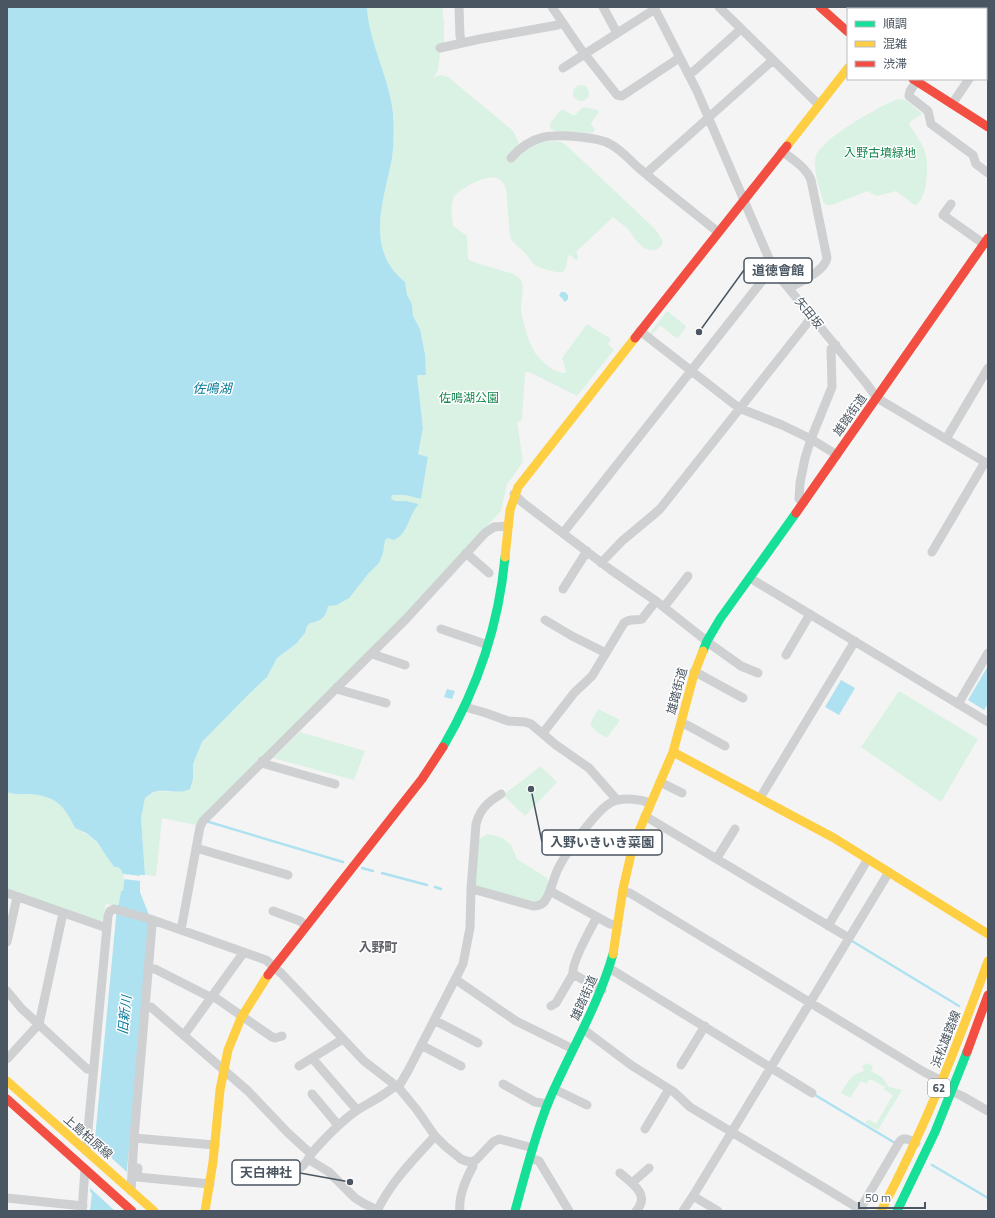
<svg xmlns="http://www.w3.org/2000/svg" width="995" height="1218" font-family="'Titillium Web','Noto Sans JP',sans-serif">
<rect width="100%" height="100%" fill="#f4f4f4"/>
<path fill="#d9f2e3" d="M367,7H442L444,24V45H441L438,70L433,79C438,75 441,74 448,77L511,129L515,134L519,144L554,141L561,142L566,145L654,228L658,233L663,242C661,247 659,249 654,250C641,251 635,238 628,229C623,225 618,221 613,217L576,252L578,255V259L576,260L570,255L568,256L566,267L563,272C556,273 541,269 535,265C530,261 527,254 522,250C517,245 512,243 510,236L506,189C500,169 478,180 466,187C462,190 456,193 454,197C450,205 452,218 453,226L467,236L468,259L473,262L513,274C517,276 520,278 522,282C524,289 521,302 521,310C523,321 528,341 534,351C539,360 554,373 565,373L566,371L562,358L587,324L611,339L608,344L614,350L577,396L531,373L528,372L525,373L522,418L521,421L519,422L517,421L523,462L507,484L501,511L404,616L298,720V722L196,825L162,818L156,876L145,875L141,819L145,798C156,790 158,791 170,792C175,792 181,791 187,790L193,764L202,742L247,696L267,677L277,658L296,644L305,633L307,626L310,623L318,622L327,609L328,606L343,602L368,574L379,563L385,539L409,519L413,510L419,504C410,501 400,503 390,499L392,495H405L421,499L428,458L418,454L423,428L417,375H426L425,354L420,329L413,316L412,304L407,295L405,282C364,249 384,201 392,158C394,143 394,127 393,113C389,76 369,44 367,7Z
M573 93a8 8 0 1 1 16 0a8 8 0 1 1-16 0Z
M898,99L906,100L922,114L910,122L909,124C914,133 922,142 925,152C929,163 928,200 915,205L913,204L896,191L877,196L867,191L832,205C827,206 825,205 823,201C820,190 812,166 816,156C822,138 880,106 898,99Z
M583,107L598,110L599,113C596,117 592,120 591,124L595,130L593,133L555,131L551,129L550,126L551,122L561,110C567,109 569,115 575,115Z
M667,311L686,326V327L678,338L675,337L660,325L652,335L650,333Z
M899,691L978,739L941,802L861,747Z
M598,709L620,720C616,727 611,731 607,738L597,732L590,724Z
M300,732L365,751L354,780L273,758Z
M540,766L557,782L525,816L503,795L527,777Z
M7,792C14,795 22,794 29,794C56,796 64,805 75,828C97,839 101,847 114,867H118L125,874L123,891H121L119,903L117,906L106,904L102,923L7,890Z
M487,834L497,836L504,839L511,845L517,859L547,878C551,888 544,896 539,903L476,886L474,884L478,841L481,838Z
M867,1063L873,1066L871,1071L882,1077L889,1087L902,1090L878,1130L866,1124V1122L868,1119L876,1124L893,1095L884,1090L885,1087L870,1079L866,1084L861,1081L850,1098L841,1093C847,1083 851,1074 864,1071L862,1066Z"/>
<path fill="#aee2f0" d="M7,7H367C369,44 389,76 393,113C394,127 394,143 392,158C384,201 364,249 405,282L407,295L412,304L413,316L420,329L425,354L426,375H417L423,428L418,454L428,457L421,499L405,495H392L391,499L396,501H406L419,504C408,515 409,533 394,540L388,538L385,540L383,553L379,563L368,574L349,598L337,605L328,606C326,617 320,622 310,623L307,626L305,633L296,644L277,658L267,677L247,696L202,742L193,764V779L190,789C179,795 164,788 154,792C151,793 148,796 145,798L141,819L145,875H140V892L149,915L130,1138L123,1211H90L92,1194L90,1191L117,907L119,903L121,891H123L125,874L122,873V871L118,867H114L97,842L86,833L75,828C64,805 56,796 29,794C22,794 14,795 7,792Z
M561,292H565L568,295V299L565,302L564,301L562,298L559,296Z
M988,666V704L984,710L968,700Z
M841,680L855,688L839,715L825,707Z
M447,689L455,691L452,699L444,697Z"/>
<path fill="#f4f4f4" d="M124,874L141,876V881L123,879Z
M93,1141L128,1173L125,1211H115L89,1187Z"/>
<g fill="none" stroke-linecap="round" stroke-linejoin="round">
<path stroke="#aee2f0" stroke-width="2.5" d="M209,822L343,862
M362,868L373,871
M382,873L427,885
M435,887L441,889
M852,941L959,1006
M815,1095L895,1143
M932,1165L988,1198"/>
<path stroke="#ced0d2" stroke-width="9" d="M459,7L460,36L462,43
M552,7L580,48L617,95L622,96L679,58
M603,7L617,33
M654,7L697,91L770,261L777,274L866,383L877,398L988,464
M719,7L819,105
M931,7L934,9
M957,9L958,7
M440,48L480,39L558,25L562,22
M986,55L988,52
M563,68L655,9
M688,74L694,71L741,29
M916,82L910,91L909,96L928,111L931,124L973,155L976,164L988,173
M952,104L969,79
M782,151C793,160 806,167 811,180L827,258C825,271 800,282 789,288
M511,158C532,134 551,134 580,137C590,138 601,139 610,144C622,150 630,161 640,169C666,191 692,211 718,232
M646,174L651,169L773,60
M951,204L943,215L984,244
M640,331L739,408L782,425L811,439L837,455
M946,439L988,368
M514,494L522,502L611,570L656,601L713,646L741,666L758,673
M804,502L799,499L800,483L805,458L811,439L832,387L831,349L836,345
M563,533L773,267
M932,552L985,462
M466,553L489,573
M601,563L622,541L652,516L660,509L812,317
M750,578L988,722
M563,589L587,551
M664,607L688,576
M545,620L572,636L606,653
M441,629L488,645
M373,652L375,655L405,665
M786,655L810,614
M694,672L699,674L743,698
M337,687L340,690L386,703
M958,704L988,653
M465,707L486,713L508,721L525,722L531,724L556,745L589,768L617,800
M681,724L687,725L725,746
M543,733L574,693L592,676L624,623C630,618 636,621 642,619L656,601
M262,761L265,764L335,784
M660,782L682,793
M760,798L855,641
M645,816L849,938
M196,848L288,875
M717,858L735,829
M471,890H476L533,906C544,906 546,900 550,891
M623,892L630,893L924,1072L942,1081
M7,893L107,928
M273,911L300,921L306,926
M597,917C591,928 571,963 573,974L602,990
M618,925L610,924L550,891C552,885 554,878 557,871C564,855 597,809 612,802C622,797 640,799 650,803
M828,926L868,859
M181,930L200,827L203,821L407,618L485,533L494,527L508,526
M7,942L17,897
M148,969H155L212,998
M609,969L614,971L812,1093
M455,979L516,1021L573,1049
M7,991L21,1008L87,1069H93
M213,996L272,1037L275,1038L282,1036
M551,1006L556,1003L573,974
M145,1007H151L248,1091L287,1132L311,1154C325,1138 339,1123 356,1111C366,1104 390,1093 395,1085
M434,1020L478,1043
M583,1029L631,1065L674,1092L690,1107L863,1211
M184,1035L244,952
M421,1045L461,1066
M312,1058L357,1110
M7,1059L39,1024L63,913
M681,1065L705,1026
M299,1066L343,1039
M503,1084L535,1102L548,1104
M398,1088L409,1069L463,964L470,928L471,889L476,824C480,809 488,802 501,794
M554,1089L587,1105
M953,1092L962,1096L988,1111
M312,1094L338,1125
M645,1129L669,1089
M134,1138L215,1145
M86,1151L108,916L110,911L114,909L150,919L266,960L282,974L364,1061L399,1088L417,1110L435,1136L445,1146L461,1159L466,1161L471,1162L476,1160L493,1142L499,1139L533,1148
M530,1158L539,1161L569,1211
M308,1159L329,1172L355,1198L363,1203L377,1210
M138,1168L137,1177L210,1184
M275,1168C294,1173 300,1173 311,1155
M620,1173C632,1183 651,1195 636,1211
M632,1183L649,1168
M131,1191L134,1138L152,925L153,920
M693,1196L718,1211
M7,1198L83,1206
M82,1211L85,1169
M377,1211C391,1182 413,1160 435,1136
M460,1211C458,1196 466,1179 473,1166L471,1162
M683,1211L693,1196L889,872
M859,1211L900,1141L903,1139H907L916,1143"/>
<path stroke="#16e098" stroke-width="9" d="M890,9L891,7
M703,651L707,641L720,619L796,513
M443,747C477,689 499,624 505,557
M515,1211C525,1175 534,1138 548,1103C569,1053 598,1007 613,954
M897,1211L935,1132L967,1052"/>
<path stroke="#ffcf43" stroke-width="9" d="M787,146L848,68
M505,557L510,510L518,487L635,338
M673,752L834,838L988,934
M613,954L623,889L631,854L639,831L673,752L694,674L703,651
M7,1081L154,1211
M205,1211L213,1162L220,1090L228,1050L241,1018L268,975
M881,1211C924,1130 957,1046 988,961"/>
<path stroke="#f24e42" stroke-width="9" d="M820,7L848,32
M913,79L988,127
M635,338L787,146
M796,513L988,238
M268,975L422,779L443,747
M967,1052L988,995
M7,1099L132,1211"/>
</g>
<g text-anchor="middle" stroke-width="3" stroke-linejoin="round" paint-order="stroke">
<rect fill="#fff" stroke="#808990" stroke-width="1" x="928" y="1079" width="22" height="18" rx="3"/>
<g font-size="11" font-weight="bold" fill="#4a5661">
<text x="939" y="1092">62</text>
</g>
<g font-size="12" fill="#17864f" stroke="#fff">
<text x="880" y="157">入野古墳緑地</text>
<text x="469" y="402">佐鳴湖公園</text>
</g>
<g font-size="12" fill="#4a5661" stroke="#fff">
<text transform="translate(809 313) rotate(51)" y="4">矢田坂</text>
<text transform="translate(850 415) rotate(-55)" y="4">雄踏街道</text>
<text transform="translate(677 691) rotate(-75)" y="4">雄踏街道</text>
<text transform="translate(584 998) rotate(-66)" y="4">雄踏街道</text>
<text transform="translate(946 1039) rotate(-69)" y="4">浜松雄踏線</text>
<text transform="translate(88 1137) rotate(41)" y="4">上島柏原線</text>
</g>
<g font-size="13" font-style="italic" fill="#0c7c9b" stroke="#fff">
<text x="212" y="393">佐鳴湖</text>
<text transform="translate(124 1015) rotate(-84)" y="5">旧新川</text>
</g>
<g font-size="13" font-weight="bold" fill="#5f6368" stroke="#fff">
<text x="378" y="952">入野町</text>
</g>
</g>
<path fill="none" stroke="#4a5661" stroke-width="1.5" d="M699 332L744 270M531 789L542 842M350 1182L300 1173"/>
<g fill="#4a5661" stroke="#fff" stroke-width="1.5">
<circle cx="699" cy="332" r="4"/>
<circle cx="531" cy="789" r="4"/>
<circle cx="350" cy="1182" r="4"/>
</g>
<g fill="#fff" stroke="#4a5661" stroke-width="1.5">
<rect x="744" y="258" width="68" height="25" rx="4"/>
<rect x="542" y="830" width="120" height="25" rx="4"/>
<rect x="232" y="1160" width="68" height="25" rx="4"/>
</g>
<g font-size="13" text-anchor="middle" font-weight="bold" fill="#4a5661">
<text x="778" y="275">道徳會館</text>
<text x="602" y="847">入野いきいき菜園</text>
<text x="266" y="1177">天白神社</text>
</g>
<rect width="995" height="1218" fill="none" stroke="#4a5661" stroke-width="16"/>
<rect x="847" y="8" width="140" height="72" fill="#ffffff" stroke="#b7bbc0"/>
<rect x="855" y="21" width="20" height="6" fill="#16e098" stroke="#b7bbc0"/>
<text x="883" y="28" font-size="12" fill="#4a5661">順調</text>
<rect x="855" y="41" width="20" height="6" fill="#ffcf43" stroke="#b7bbc0"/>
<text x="883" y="48" font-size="12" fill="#4a5661">混雑</text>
<rect x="855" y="61" width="20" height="6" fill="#f24e42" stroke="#b7bbc0"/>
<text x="883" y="68" font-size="12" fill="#4a5661">渋滞</text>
<path d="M859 1202v6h66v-6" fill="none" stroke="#4a5661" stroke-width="2"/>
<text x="865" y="1202" font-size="12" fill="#4a5661" stroke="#ffffff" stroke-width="3" paint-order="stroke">50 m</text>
</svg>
